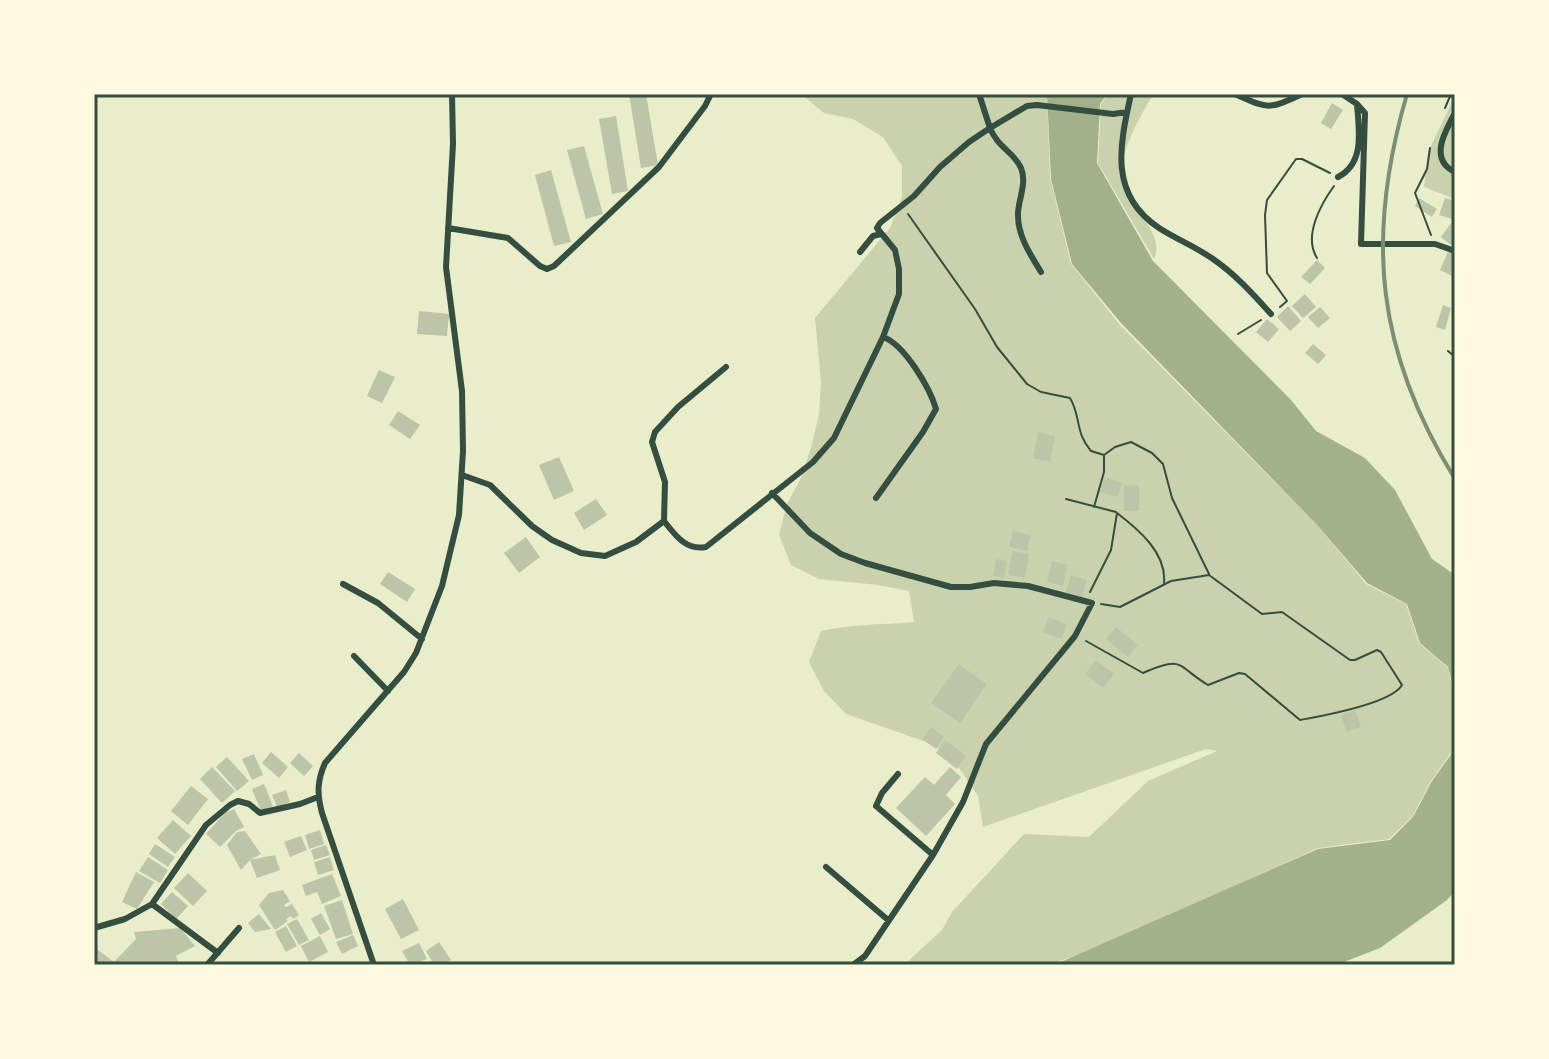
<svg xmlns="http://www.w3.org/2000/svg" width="1549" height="1059" font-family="'Source Serif 4',serif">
<rect width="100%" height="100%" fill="#e9edc9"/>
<path fill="#cad2ad" d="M801,94H1047L1050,178L1071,264L1120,325L1318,526L1366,584L1406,604L1419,643L1448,668L1455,698V747L1431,781L1412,817L1389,839L1318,848L1100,947L1049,965H904L942,930L952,912L1024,834L1089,837L1148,781L1217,751L1206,749L983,827L978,796L959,768L935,745L846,714L824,691L809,662L821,631C852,624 883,625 914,622L909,591L878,585L819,579L791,565L779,535L787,504L802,476L812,444L819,414L821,382L815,318L890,228L902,197V166L883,137L853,119L824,113Z
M1108,94H1154C1143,109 1122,151 1121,168C1118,201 1168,230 1154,259L1098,163L1101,104Z
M1455,96V199L1424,187L1428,152Z"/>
<path fill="#a3b18a" d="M1047,94H1107L1100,104L1097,163L1153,261L1291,400L1316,431L1365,458L1395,490L1432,559L1455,575V694L1448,667L1420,643L1407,604L1367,583L1318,526L1121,323L1072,264L1051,179Z
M1455,749V891L1447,900L1380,948L1336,965H1054L1318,849L1390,840L1413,817L1432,781Z"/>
<path fill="#bcc5a7" d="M629,94H646L658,165L641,168Z
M1332,103L1343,110L1331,129L1321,123Z
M616,116L628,191L612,194L599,119Z
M584,146L603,214L586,219L567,150Z
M551,170L571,242L554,246L535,175Z
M1419,198L1437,209L1432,217L1415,206Z
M1445,198L1455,201V220L1439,215Z
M1451,223L1455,226V239L1451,245L1441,237Z
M1450,247L1455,249V269L1452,276L1440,270Z
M1317,260L1325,268L1310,284L1301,277Z
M1305,294L1316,307L1303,318L1292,306Z
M1443,305L1451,308L1445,330L1436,327Z
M1288,306L1301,321L1290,331L1277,317Z
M1320,307L1330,318L1318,328L1308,317Z
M419,311L449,314L447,336L417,334Z
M1267,319L1279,329L1268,342L1256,332Z
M1313,344L1326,355L1318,364L1305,353Z
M379,370L395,377L382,403L367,396Z
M398,411L420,425L410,439L389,425Z
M1038,432L1055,436L1050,462L1033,458Z
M559,457L574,491L554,500L539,465Z
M1105,477L1122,483L1118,497L1100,492Z
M1124,485L1139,486V511H1124Z
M596,499L607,515L584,530L574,513Z
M1013,531L1031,535L1027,551L1009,547Z
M526,537L540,557L519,573L504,553Z
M1012,551L1029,554L1025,578L1008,575Z
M996,559L1007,561L1004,578L993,576Z
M1052,561L1068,565L1063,586L1047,582Z
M388,572L415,589L407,602L380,584Z
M1071,575L1087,580L1082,597L1066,592Z
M1049,617L1067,625L1061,639L1043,632Z
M1116,627L1138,645L1128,657L1106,639Z
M1096,660L1114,674L1103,688L1085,674Z
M959,664L987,684L960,723L931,703Z
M1355,710L1361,727L1347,732L1341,715Z
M931,727L944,737L936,749L922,739Z
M945,740L966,756L957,769L936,753Z
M271,752L288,767L279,778L262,763Z
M299,753L313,766L304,776L290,763Z
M254,754L263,775L252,780L242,759Z
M227,757L249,781L237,791L216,767Z
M212,767L235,791L222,803L200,779Z
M950,767L961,777L946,795L955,804L926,836L896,808L925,777L934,785Z
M264,784L273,806L261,811L252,789Z
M191,786L208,799L188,825L171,811Z
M286,790L290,802L277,807L272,795Z
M234,809L244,827L236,831L220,847L206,834L225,813Z
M173,820L191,836L175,854L157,838Z
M320,830L324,844L309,849L305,835Z
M245,831L261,854L250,860L275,855L280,870L257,878L250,860L241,870L227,845L237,832Z
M301,836L307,850L290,857L284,842Z
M155,844L175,857L168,867L149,854Z
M326,845L330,855L314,860L311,850Z
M148,857L168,870L160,883L139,871Z
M330,857L334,870L318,875L314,862Z
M136,872L154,882L137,909L122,902Z
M188,873L207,891L193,906L174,888Z
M332,874L341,896L322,904L317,892L306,896L302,885Z
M283,890L290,901L284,905L286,907L292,904L299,915L293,919L291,916L286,919L288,921L275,930L259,905L269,893Z
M172,892L188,906L176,919L161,904Z
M403,899L419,930L401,939L385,909Z
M342,900L353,934L336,939L324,906Z
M321,913L330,929L320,935L311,919Z
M259,914L271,929L255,932L248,923Z
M297,919L309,940L299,945L287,924Z
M286,926L297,946L286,952L275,932Z
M180,928L195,946L176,956L179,965H94V947L114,962L136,939L134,932Z
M353,935L358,946L342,954L336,942Z
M320,936L328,952L309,962L301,946Z
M439,942L451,960L443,965H434L426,951Z
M419,943L427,959L410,965L402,951Z"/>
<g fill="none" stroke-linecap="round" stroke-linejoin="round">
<path stroke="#344e41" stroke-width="2" d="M1445,108L1451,94
M1430,148L1427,169L1415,193L1431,235
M908,214L975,309L997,347L1027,384L1041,392L1070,398C1081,416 1075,433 1091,451L1104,455L1115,447L1131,442L1152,453L1163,464L1172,498L1209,574
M1317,258C1303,236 1321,204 1334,186
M1280,307L1287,301L1267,273L1265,215L1267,200L1296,159H1302L1330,173
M1238,334L1261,320
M1448,351L1455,357
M1066,499L1116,512
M1094,507L1104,472V455
M1090,592L1111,550L1117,513C1138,529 1167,553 1164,583
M1086,641L1143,673C1185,655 1176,666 1208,685L1239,673L1245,674L1300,720C1322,716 1391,704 1402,685L1381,652L1377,650L1355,660H1350L1282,612L1262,614L1209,575L1171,581L1120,607L1101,604"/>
<path stroke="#344e41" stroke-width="6" d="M1131,94C1120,144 1108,194 1159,228C1176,239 1196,247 1213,259C1235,274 1253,294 1271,314
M1235,94C1269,109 1268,110 1302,94
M1357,104L1365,113L1361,244H1435L1455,251
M1455,113C1444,133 1429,160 1455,172
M1338,177C1365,163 1359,131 1357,104L1342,94
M448,228L508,238L540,266L547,269L554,266L659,167L705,106L711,94
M860,252L873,236L881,234L877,228L880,223L914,196L940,167L969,142L990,128L979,94
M1041,272C1030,254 1017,235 1018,213C1019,197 1027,183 1021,168C1014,152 998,148 990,128L1027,106L1037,105L1113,114L1127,112
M462,475L490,485L532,526L552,540L581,553L605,556L636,542L664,521C675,535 686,551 706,547L813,462L834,438L883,337L899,294V269L895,250L877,228
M772,493L810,533L841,554L865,563L951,587H970L994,583L1028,586L1092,603L1075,636L986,744L963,802L933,855L865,956L853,965
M876,498L923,432L936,409C930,388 904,344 883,337
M664,521L665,482L652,442L655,432L678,407L726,367
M343,584L378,603L422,639
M354,656L388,691
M898,774L882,793L876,806L933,855
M826,867L888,920
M152,904L218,953
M94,928L125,919L152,904L206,825L230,805L238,801L249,804L260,813L300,804L318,797
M207,965L239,928
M374,965L322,813C317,794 317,781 325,763L404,672L416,653L442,586L459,515L463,451L462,391L446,267L453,144L452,94"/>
<path stroke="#7c8e77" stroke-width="4" d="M1407,94C1365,238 1376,351 1455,479"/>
</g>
<rect width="1549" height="1059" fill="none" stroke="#fefae0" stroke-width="192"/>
<rect x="96" y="96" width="1357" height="867" fill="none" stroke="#344e41" stroke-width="3"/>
</svg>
